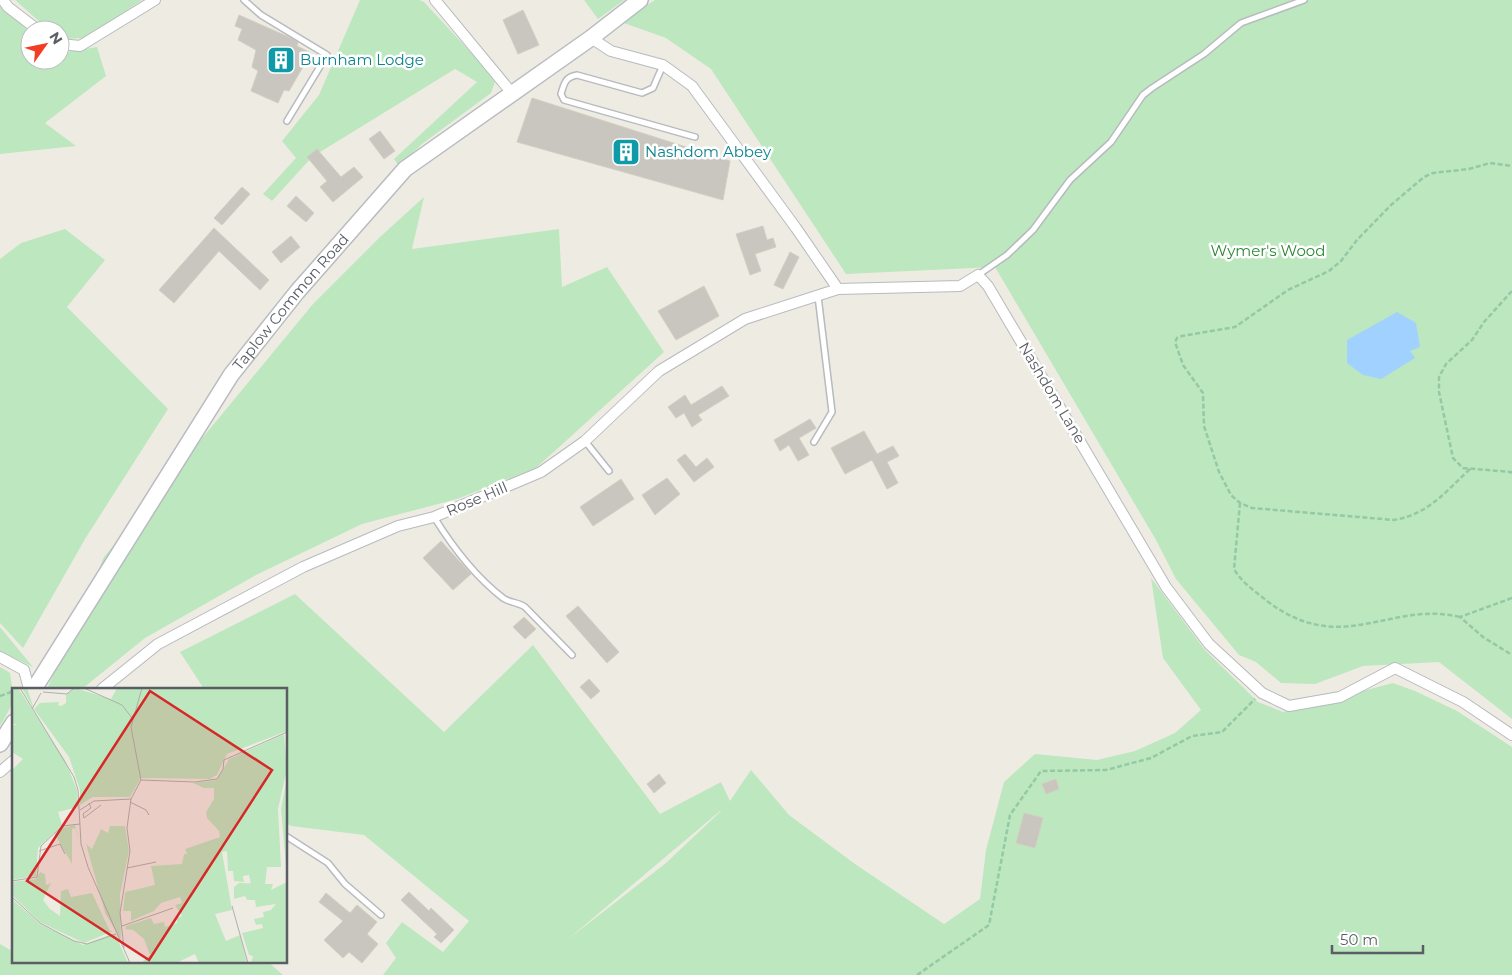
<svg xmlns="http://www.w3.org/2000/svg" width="1512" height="975" font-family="Montserrat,sans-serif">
<rect width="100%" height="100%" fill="#eeece2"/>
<path fill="#bde7be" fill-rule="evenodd" d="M15,0H142L85,38L60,39V30H49Z
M360,0H419L424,2L489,72L495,82L491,93L422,144L399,166L394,159L477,82L455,69L312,157L272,201L263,194L296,158L282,141L319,95Z
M584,0H624L598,19Z
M655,0H1512V719L1439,662L1363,666L1315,684L1281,683L1256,662L1239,655L1176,579L1156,540L995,267L846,274L711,69L666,38L621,22Z
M0,2L30,33V60H60V53L97,47L106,76L45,123L76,146L0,154Z
M424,197L412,249L559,229L562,287L607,267L664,352L536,468L457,499L362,524L256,575L145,638L82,689H47L104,557L313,304L380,237Z
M65,229L105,260L67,307L168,409L85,539L23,648L0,623V259L21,243Z
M1151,578L1205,650L1258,702L1283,712L1393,683L1415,691L1457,711L1512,747V975H383L396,958L386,943L402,922L443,952L469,921L364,835L291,826L286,823V689H204L180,652L295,594L444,732L533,645L660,814L721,782L730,801L751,770L789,815L855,864L944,924L980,899L986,850L1004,782L1035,754L1097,760L1135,751L1175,733L1201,710L1163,658ZM721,811L666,863L567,940L720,811Z
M0,627L33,667L0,651Z
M0,667L10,673C14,701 15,701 0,726Z
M0,944L14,952V961H267L283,975H0Z"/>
<path fill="#a1d2ff" d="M1397,312L1416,323L1420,347L1410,351L1415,358L1381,379L1363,375L1347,363V340Z"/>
<path fill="#c9c6bf" stroke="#d3cec0" d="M523,10L539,45L518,54L503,20Z
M239,15L291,38L298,42L297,46L311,53L289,91L284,90L278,103L251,91L258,71L252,67L256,50L238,40L242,29L235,26Z
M532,98L730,161L723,200L517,142Z
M380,131L395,151L384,159L369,139Z
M317,149L341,177L354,167L363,177L333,202L320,187L327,181L307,157Z
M242,187L250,194L222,225L214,218Z
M296,196L314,213L306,222L287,206Z
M763,226L767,240L773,238L776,247L755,254L761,271L750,275L736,234Z
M214,228L269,280L260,290L219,251L174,303L159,290Z
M291,236L300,247L281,263L272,252Z
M790,252L799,257L783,289L774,285Z
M704,286L719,316L676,340L658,311Z
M722,386L729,396L698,415L702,420L692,427L684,413L676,418L668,407L685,395L691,405Z
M810,419L816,428L799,438L809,455L798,461L789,445L780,451L774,440Z
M864,431L877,454L893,446L899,456L887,462L898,483L887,489L872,460L845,474L831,448Z
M685,454L696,467L707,458L714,467L694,482L677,460Z
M667,478L680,494L655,515L642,495Z
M621,479L634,499L593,526L580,507Z
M441,541L471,574L453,590L423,558Z
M578,606L619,652L607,663L566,616Z
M524,617L536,629L525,639L513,627Z
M589,679L600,691L591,699L580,687Z
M659,774L666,783L654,793L647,784Z
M1056,779L1059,789L1046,794L1042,784Z
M1024,813L1043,818L1035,848L1016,843Z
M409,892L429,911L431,908L454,930L441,943L434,937L437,934L401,900Z
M326,893L350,913L357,905L377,922L367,934L378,944L362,963L349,952L343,958L324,940L343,921L319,902Z"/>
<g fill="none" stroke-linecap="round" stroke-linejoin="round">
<defs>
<path id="lane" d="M244,0L261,15L327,55L287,121
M663,65L653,88L642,93L577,75C565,77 564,84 561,94L564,100L695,137
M978,275L1007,255L1033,230L1070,180L1111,142L1143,95L1152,88L1204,54L1241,23L1304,0
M585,441L609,471
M814,442L832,412L818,296
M434,517C452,546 477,578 503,598C510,603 518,602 525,607L572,655
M286,836L328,863L345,884L381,915"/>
<path id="street" d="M3,0L8,7L38,30
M435,0L511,92
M591,38L611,51L663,65L692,86L796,228L838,289L960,286L978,275L988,286L1166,587L1209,644L1262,693L1289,706L1340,697L1395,668L1463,702L1512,735
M60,44L80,46L155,0
M0,657L24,670L29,689
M102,689L158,644L303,567L398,526L434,517L541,472L585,441L659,371L745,319L838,289
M0,772L14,760"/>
<g id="secondary">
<path id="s1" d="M34,689L231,375L297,292L405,169L591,38L640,0"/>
<path d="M0,744L14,722"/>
</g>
</defs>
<use href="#lane" stroke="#b7babf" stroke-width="8"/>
<use href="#street" stroke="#b7babf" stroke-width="12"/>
<use href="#secondary" stroke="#b8bbc1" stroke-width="18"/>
<path stroke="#95c9a6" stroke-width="2.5" stroke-dasharray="5 2.5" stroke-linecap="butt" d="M1512,291L1484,322L1472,340L1446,364L1439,377V392L1453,458L1463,468L1511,472L1512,476
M1470,469C1445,492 1429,514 1394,520L1252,508L1240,503L1231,495L1219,472L1204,426L1203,393L1183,365L1175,342L1177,338L1182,336L1235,327L1288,290L1329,271L1341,261L1357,240L1391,205L1424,177L1433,173L1469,169L1490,163L1512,166
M1240,503L1234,569C1242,583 1255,591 1267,601C1342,658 1389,600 1460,617
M1512,598L1460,617L1483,637L1512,655
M0,696L14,691
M917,975L989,925L1010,815L1041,771L1106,770L1151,758L1192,736L1222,732L1255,699"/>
<use href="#lane" stroke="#fff" stroke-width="5"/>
<use href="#street" stroke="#fff" stroke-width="10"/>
<use href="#secondary" stroke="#fff" stroke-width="15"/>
</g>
<defs>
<symbol id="building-square" viewBox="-11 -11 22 22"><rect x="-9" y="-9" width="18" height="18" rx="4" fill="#0f9aa8" stroke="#fff"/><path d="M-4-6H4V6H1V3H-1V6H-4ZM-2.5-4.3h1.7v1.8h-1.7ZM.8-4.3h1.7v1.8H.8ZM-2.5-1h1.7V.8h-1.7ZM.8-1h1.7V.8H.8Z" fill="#fff"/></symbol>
</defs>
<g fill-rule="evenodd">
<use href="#building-square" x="265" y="44" width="32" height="32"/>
<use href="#building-square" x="610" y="136" width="32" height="32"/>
</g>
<g text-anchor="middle" stroke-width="5" stroke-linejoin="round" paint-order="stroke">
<g font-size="15" fill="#0d838f" stroke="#fff" text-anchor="start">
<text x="300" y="65">Burnham Lodge</text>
<text x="645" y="157">Nashdom Abbey</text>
</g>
<g font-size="15" fill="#2f8637" stroke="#fff">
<text x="1268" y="256">Wymer's Wood</text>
</g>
<g font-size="15" fill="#5a5e64" stroke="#fff">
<text dy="5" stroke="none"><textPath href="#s1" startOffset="465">Taplow Common Road</textPath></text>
<text transform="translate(1052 393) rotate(59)" y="5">Nashdom Lane</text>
<text transform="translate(477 499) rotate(-23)" y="5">Rose Hill</text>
</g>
</g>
<g transform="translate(12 688)">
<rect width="275" height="275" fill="#eeece2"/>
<path d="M0,0H6L53,72L65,102L66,119L46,124L50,137L26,160L24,188L0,192V82L11,71L0,64V38L5,36H0ZM10,0H15L22,21L28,15L47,14L46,17L49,18L54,15V7L63,0L99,11L105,0H275V43L215,66L205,87L198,91L129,90L118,109H81L68,117V102L57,69L22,21ZM272,46L275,81L266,121L269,179H255L253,197L239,196L237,187L231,188L232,194L222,193L221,183H216L215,163L210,164L220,222L203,226L214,253L228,247L235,275H187L183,266L164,275H129L138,267L132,251L121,242L113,241L114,238L139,230L142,236L152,234L153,239L165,235V230L170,228L163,217L170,215L168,209L149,215L142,223L119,233V223H111L113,204L143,197L139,178L170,176L172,166H175L173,161L208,149L207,143L195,130L194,124L202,111V100H192L181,95L205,92L217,71ZM275,90V188L269,121ZM63,137L68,156L63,140L60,141V176L42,145L49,140ZM98,138H113L117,163L108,207L109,252L93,225L74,156L80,161L89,141L96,145ZM28,184L33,186L34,197L39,195L31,212L38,221L48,228L49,203L56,201L59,209L80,205L98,243H101L72,255L28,234L0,207V194L24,191ZM275,194V275H239L241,268L237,267L230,245L251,240L250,236L244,237L242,231L252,229L251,224L259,222L264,216L244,219L243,212H235L233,208L222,211V199L227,195L261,196L259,202ZM0,211L28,236L71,257L100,246L104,248L116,275H0Z" fill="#bde7be"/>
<path fill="none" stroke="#afafac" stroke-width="1" d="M8,0L62,89L66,102L69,156L76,179L118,275M72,0L110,17L120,30M31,4L55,6L62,0M20,21L29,5M129,92L119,39L130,0M118,114L134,122L137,127M77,115L79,120L71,126L72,130L89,117M68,122L82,113L119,111L129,92L183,94L205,91L211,81L212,72L275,44M27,163L48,156L53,166M115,180L144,174M0,193L25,189L29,158L50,138L68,136M0,209L28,235L62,253L75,256L104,246M220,218L236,275M110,238L161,220M112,260L108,225L118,163L115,140L119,111"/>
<path fill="#d62828" fill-opacity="0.15" stroke="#d62828" stroke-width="2.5" d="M138,3L260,82L137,272L15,193Z"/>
<rect width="275" height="275" fill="none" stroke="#5a5e64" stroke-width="2.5"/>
</g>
<g transform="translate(45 45) rotate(57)"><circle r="24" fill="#ffffff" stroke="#bdbfc1"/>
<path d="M0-4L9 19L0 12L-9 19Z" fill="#f23c24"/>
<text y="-8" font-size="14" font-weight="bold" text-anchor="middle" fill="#5a5e64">N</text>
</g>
<path d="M1332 945v8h91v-8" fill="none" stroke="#5a5e64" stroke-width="2.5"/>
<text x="1340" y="945" font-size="15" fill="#5a5e64" stroke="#ffffff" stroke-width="4" paint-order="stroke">50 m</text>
</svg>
